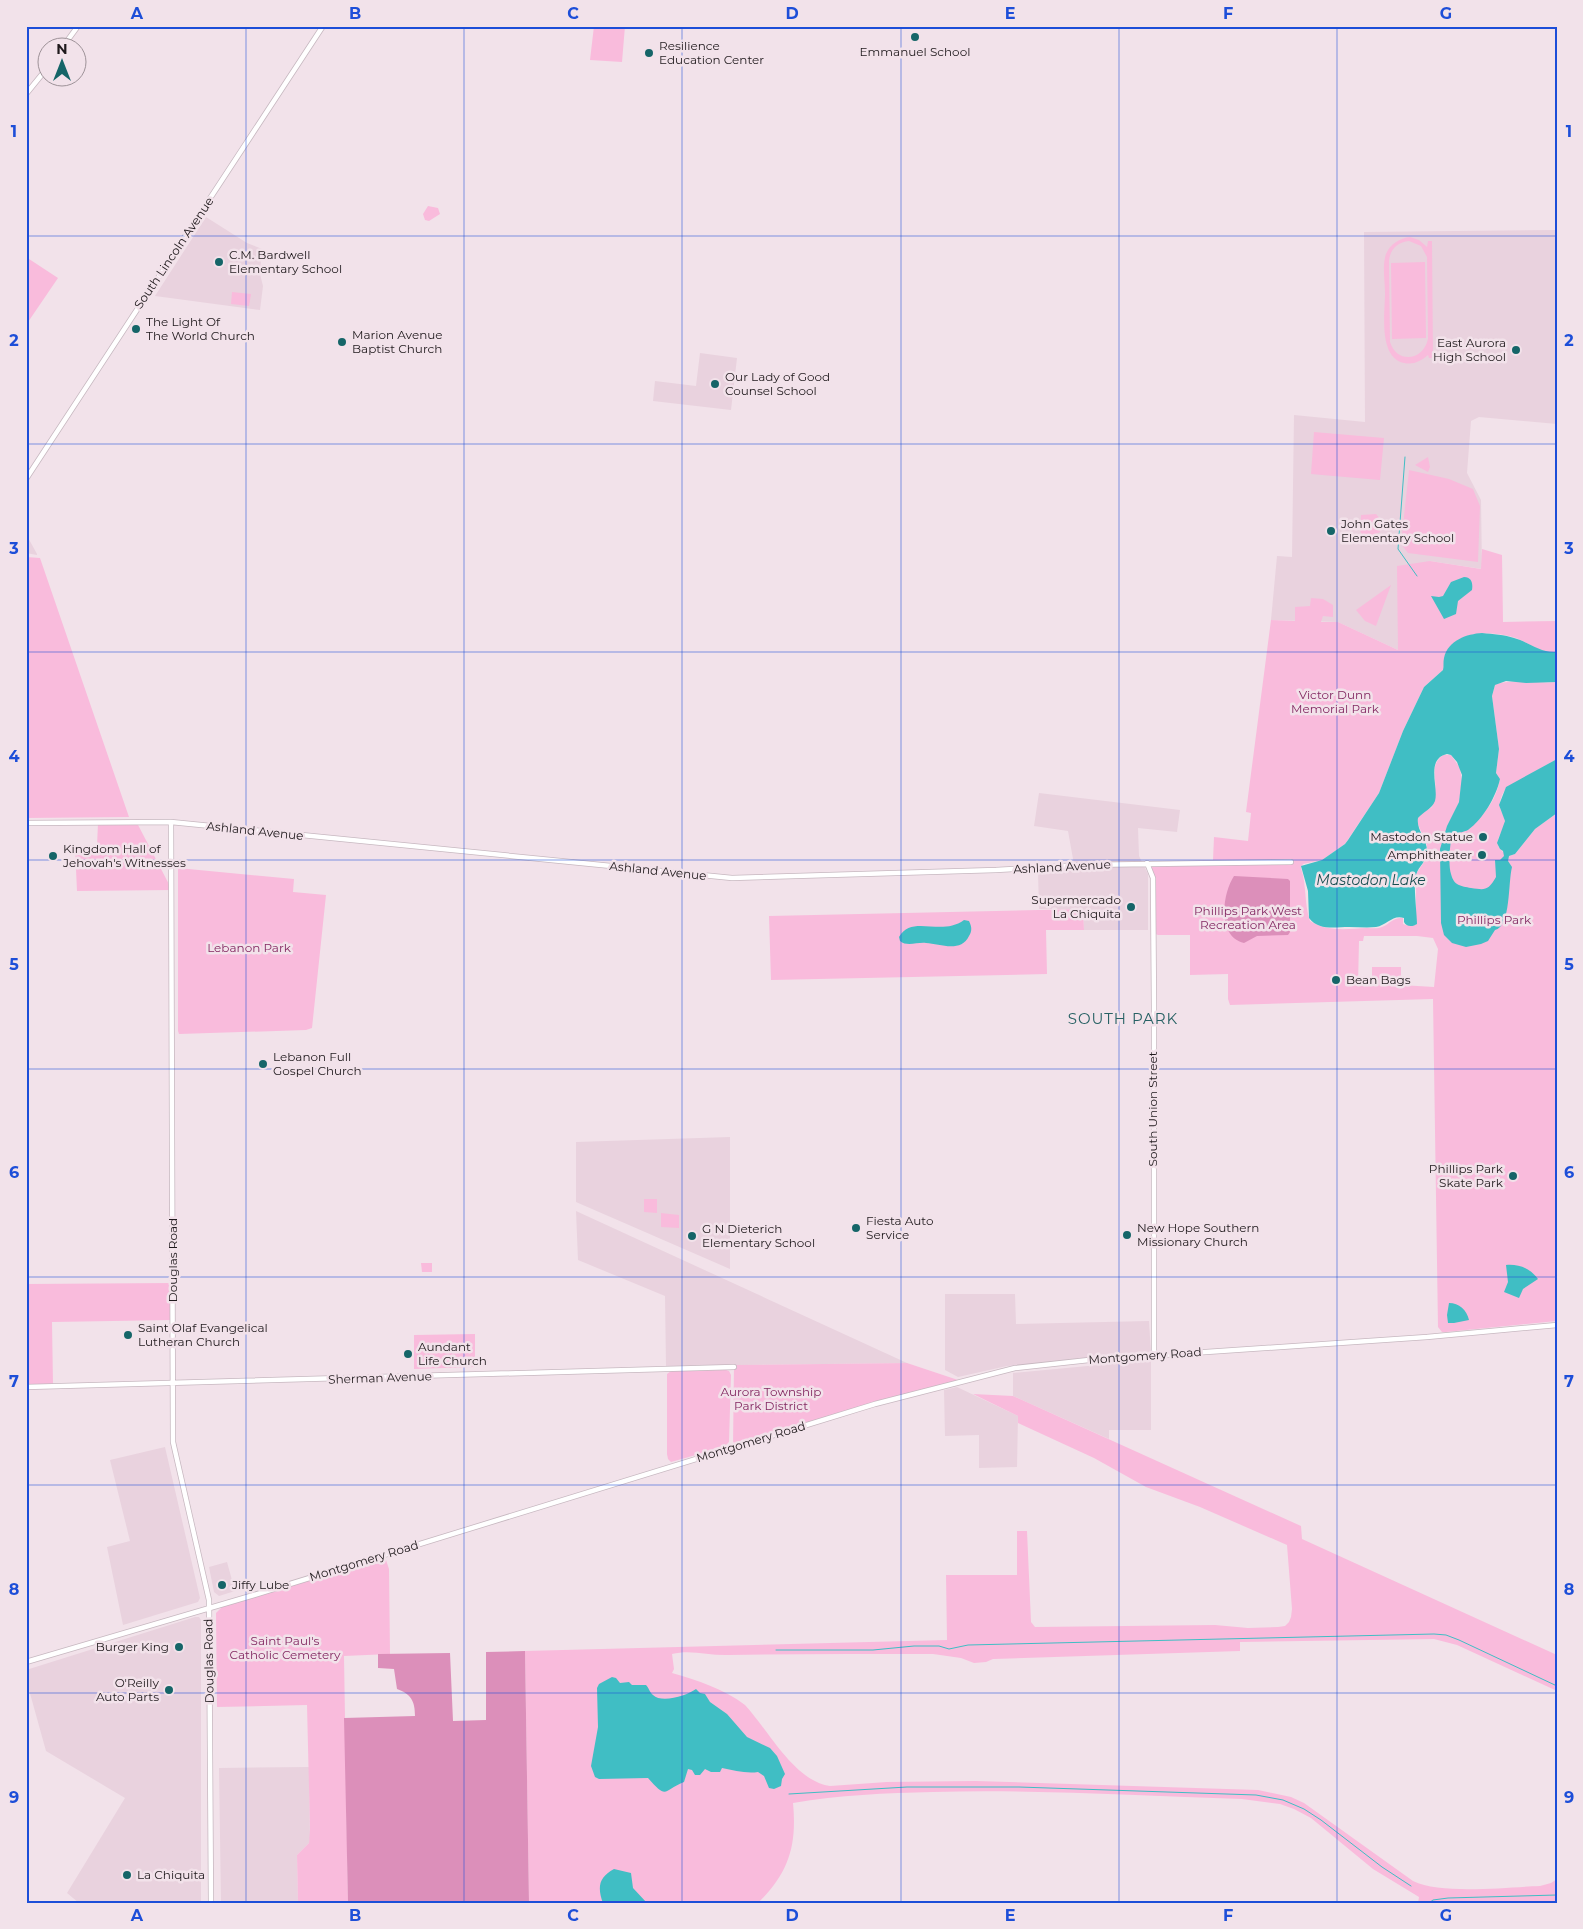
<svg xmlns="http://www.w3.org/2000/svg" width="1583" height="1929" font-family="Montserrat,sans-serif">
<rect width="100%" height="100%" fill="#f2e2ea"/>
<path fill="#e9d2de" d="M206,217L247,243L262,249L260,274L263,286L260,310L155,296Z
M1557,230V424L1479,417L1471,421L1467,473L1481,500L1482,569L1430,561L1398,650L1338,622L1271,620L1277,556L1292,557L1294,415L1365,422L1364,232Z
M700,353L737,358L731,410L653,401L655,381L696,386Z
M26,534L37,554V555L26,553Z
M1039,793L1180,810L1177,832L1138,828L1139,856L1148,874V930H1084L1083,909H1039L1038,872L1075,870L1068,831L1034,826Z
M730,1137V1269L576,1202V1142Z
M576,1211L907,1363L666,1366L665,1296L578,1260Z
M945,1294H1015L1016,1324L1149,1321L1151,1353L1007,1366L958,1377L945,1370Z
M1151,1360V1430H1109V1439L1013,1396V1373Z
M957,1387L1018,1416L1017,1467L979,1468V1435L945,1436L944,1390Z
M165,1447L200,1598L198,1602L123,1625L107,1547L130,1541L110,1460Z
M227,1562L235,1591L219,1596L214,1592L209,1567Z
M195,1617H199L201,1620V1903H79L67,1893L125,1798L46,1751L26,1679V1670Z
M309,1767L310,1838L309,1843L297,1855L298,1903H221L219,1768Z"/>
<path fill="#f9bbdc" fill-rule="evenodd" d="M594,26H625L622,62L590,60Z
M428,206L438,208L440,214L429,221L425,220L423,214Z
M1410,237L1419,240L1427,247L1428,241H1432L1433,358H1429L1428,355C1421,361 1414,365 1404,363C1378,357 1385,313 1385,293C1385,281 1382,265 1386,254C1390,244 1400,238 1410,237ZM1409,241L1421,246L1427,257L1428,339C1423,361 1397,364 1390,342L1389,261C1390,249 1398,242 1409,241Z
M26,257L58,278L26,325Z
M1425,262L1426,338L1392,339L1391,263Z
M232,292L251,294L249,306L231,304Z
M1314,432L1384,438L1380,480L1311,474Z
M1428,457L1430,467L1428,472L1415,465Z
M1409,470L1449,479L1473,489L1480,506L1478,562L1408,553L1401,544Z
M1376,514L1382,521L1380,532L1368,538L1362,537L1360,530L1361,515Z
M1482,549L1502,555L1503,622L1557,621L1556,652C1541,654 1529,643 1516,638C1498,632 1461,629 1450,648C1445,655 1445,662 1443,670L1424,687L1403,731L1379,793L1345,844L1322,860L1303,864L1301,868C1307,886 1304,904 1310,921C1327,932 1347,929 1367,928C1371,928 1378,929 1382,927C1391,923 1393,917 1403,918V924L1406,925H1416V874L1426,859L1427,845L1417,822L1418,818L1422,813L1432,807C1433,802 1435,796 1435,790C1437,776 1429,766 1443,755H1451L1460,768L1462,781L1459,802L1445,833L1452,835C1477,825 1495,806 1500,779L1496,773L1499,749L1492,696L1495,685C1509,678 1539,684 1557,682V759L1506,788C1503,793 1499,800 1500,807C1501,813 1505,816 1505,822C1504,830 1496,838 1498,845C1499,849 1505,854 1509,856L1515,854L1535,829L1557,813V1321L1446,1332H1442L1438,1327L1433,999L1230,1005L1228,999V974L1190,975V935H1158L1153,933V878L1147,863L1213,860L1214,837L1248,841L1251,813L1246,812L1271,620L1295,621V607L1310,606L1311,598L1323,599L1333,605V617L1323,616L1321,622H1338L1398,650L1397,566L1430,561L1481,569ZM1364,936H1417L1433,938L1438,949L1434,987L1401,985V967H1372V985H1358L1359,941H1363Z
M26,557L40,558L129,817L26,818Z
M1391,585L1376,626L1365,621L1356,610Z
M98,823H137L172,890L77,891L75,847L97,846Z
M178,868L294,879L293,892L326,895L312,1028L306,1030L179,1034L178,1031Z
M1083,909L1084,930H1046L1047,974L771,980L769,916Z
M644,1199H657V1213L644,1212Z
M661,1213L679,1215V1228L661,1227Z
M421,1263H432V1272H422Z
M173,1283V1320L52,1322L53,1385H26V1284Z
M475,1334V1367L414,1369V1335Z
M907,1363L961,1381L733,1447L734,1365Z
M726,1370L729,1371L731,1375L729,1442L724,1447L671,1462L668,1459L667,1454V1374L671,1371Z
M973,1394L1013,1396L1301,1526L1302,1539L1557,1655V1764L1555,1690L1457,1645L1434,1639L1240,1642V1651L993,1659L986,1662L974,1663L961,1658L933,1654C865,1654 797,1654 729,1655C710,1656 691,1649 672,1654L674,1669L672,1673C697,1680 724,1689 745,1705C769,1731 794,1781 830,1786L887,1782L975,1781L1258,1790L1291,1797L1304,1803L1413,1881C1442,1895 1506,1887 1540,1886L1551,1883L1557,1879V1903H1418L1419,1897L1373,1869L1311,1818L1294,1809L1280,1804L1242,1799C1139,1796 1036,1789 933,1792C886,1793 839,1795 793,1803C797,1846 789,1872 758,1903H529L525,1651L947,1640L946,1575H1017V1531H1027L1031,1622L1035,1627L1215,1625L1248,1628L1278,1627L1285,1626L1289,1622L1291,1617L1292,1609L1287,1545L1200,1507L1146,1487L1094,1458L1018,1423V1416Z
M379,1558L386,1560L389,1569L390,1654L344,1656L348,1903H298L297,1855L309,1843L310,1829L307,1705L217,1707L216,1613L222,1607Z"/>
<path fill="#dc8fba" d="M1234,876L1288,879L1290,881V932L1288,935L1257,936L1244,943C1217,937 1222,894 1234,876Z
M525,1651L529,1903H348L344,1718L415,1716C415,1701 411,1694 397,1689L394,1669L378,1668V1654L450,1653L453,1721L486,1720V1652Z"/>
<path fill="#40bec4" d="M1464,577C1472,577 1473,584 1472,590L1458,601L1456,614L1444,619L1431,596L1439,597L1443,596L1451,582Z
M1482,633C1493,634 1505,635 1514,638C1529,642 1540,653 1556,652L1557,648V682L1526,683L1506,681L1495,685L1492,696L1499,749L1496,773L1500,779C1496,797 1483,819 1468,830C1464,832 1457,833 1452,835C1450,844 1448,865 1451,874C1454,886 1461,886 1471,888C1485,890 1488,891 1496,877L1495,860H1500L1504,856L1503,851L1500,849L1497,843L1505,821L1499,805L1506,787L1557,759V813L1535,829L1515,854L1509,856L1508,861L1512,867C1508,882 1511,927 1495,930L1488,941L1481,944L1466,947L1452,943L1444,935L1441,923L1440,849L1447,826L1459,802L1462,775L1457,762L1451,755L1447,754C1425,759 1439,787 1435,801C1432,809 1423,812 1418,818C1416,830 1427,838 1427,851C1427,862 1419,865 1416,875C1413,885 1417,913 1417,924C1413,927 1406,927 1404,922V918C1393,914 1387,925 1376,927C1367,928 1358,927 1349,927C1335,927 1319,931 1309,918L1308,891L1301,866L1322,860L1345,844L1348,840L1379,793L1403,731L1424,687L1443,670C1444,666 1443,662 1444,658C1448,640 1467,634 1482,633Z
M964,920L969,921C972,927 972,931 969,936C961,953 940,944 926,943C917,942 907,947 900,941L899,937C912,914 941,937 964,920Z
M1506,1265C1519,1264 1530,1268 1538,1279L1523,1289L1519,1298L1504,1292L1508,1282Z
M1449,1303C1459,1303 1467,1310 1469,1320L1454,1323H1448L1447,1315Z
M612,1677L616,1678L620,1683L629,1682L632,1685H646C649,1688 650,1693 653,1695C662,1704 688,1695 696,1689L700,1693L705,1694L710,1702L727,1714L747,1737L770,1748L777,1756L785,1774L782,1779L781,1786L774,1789L769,1788L764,1776L758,1772C746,1774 734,1770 722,1768L720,1772H711L705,1769L700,1775H695L692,1770L688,1769L684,1782C663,1790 668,1801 648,1778L599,1779L595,1777L591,1766L598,1727L597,1688L599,1684Z
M614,1869L631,1873L633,1888L647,1903H603C597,1887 599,1877 614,1869Z"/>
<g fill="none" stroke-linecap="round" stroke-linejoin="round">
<path stroke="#40bec4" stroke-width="1" d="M1405,457L1398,549L1417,576
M776,1650H873L914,1646H939L949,1649L968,1645L1434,1634L1446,1635L1459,1640L1557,1686
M789,1794L907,1787H1019L1256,1795L1283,1800L1304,1809L1321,1820L1382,1867L1411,1886
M1429,1903L1433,1900L1448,1898L1557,1895"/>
<defs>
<path id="minor" d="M62,48L78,26
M26,94L48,67
M26,479L323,26
M171,822L173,1442L209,1600L211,1903
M26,823L171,822L732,878L996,870L1081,865L1291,862
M1147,863L1153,878L1154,1007V1356
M26,1387L734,1367
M26,1662L254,1595L875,1404L1015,1368L1089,1360L1427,1337L1557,1325"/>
</defs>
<use href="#minor" stroke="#c7b8c0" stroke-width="6"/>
<use href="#minor" stroke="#fff" stroke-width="4.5"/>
</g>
<path fill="none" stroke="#1d4ed8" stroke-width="1" stroke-opacity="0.55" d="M246,26V1903M464,26V1903M682,26V1903M901,26V1903M1119,26V1903M1337,26V1903M26,236H1557M26,444H1557M26,652H1557M26,860H1557M26,1069H1557M26,1277H1557M26,1485H1557M26,1693H1557"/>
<g fill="#156568" stroke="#f2e2ea" stroke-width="2">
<circle cx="915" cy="37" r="5"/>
<circle cx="649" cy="53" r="5"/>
<circle cx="219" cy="262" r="5"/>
<circle cx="136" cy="329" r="5"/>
<circle cx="342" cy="342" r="5"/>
<circle cx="1516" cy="350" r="5"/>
<circle cx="715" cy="384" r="5"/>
<circle cx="1331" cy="531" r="5"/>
<circle cx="1483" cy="837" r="5"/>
<circle cx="1482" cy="855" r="5"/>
<circle cx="53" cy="856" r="5"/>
<circle cx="1131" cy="907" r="5"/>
<circle cx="1336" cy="980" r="5"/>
<circle cx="263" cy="1064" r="5"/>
<circle cx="1513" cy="1176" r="5"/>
<circle cx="856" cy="1228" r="5"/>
<circle cx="1127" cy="1235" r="5"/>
<circle cx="692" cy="1236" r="5"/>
<circle cx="128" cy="1335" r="5"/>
<circle cx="408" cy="1354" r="5"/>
<circle cx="222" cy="1585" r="5"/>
<circle cx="179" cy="1647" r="5"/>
<circle cx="169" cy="1690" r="5"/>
<circle cx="127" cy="1875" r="5"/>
</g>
<g text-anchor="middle" stroke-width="5" stroke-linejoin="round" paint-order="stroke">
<g font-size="12" fill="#1f191c" stroke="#f2e2ea" text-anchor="start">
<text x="659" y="50">Resilience<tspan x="659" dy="14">Education Center</tspan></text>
<text x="915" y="56" text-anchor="middle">Emmanuel School</text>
<text x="229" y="259">C.M. Bardwell<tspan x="229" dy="14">Elementary School</tspan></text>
<text x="146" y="326">The Light Of<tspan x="146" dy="14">The World Church</tspan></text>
<text x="352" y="339">Marion Avenue<tspan x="352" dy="14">Baptist Church</tspan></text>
<text x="1506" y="347" text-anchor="end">East Aurora<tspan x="1506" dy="14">High School</tspan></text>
<text x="725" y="381">Our Lady of Good<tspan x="725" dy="14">Counsel School</tspan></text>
<text x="1341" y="528">John Gates<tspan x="1341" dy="14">Elementary School</tspan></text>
<text x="1473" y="841" text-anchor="end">Mastodon Statue</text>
<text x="63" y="853">Kingdom Hall of<tspan x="63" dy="14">Jehovah's Witnesses</tspan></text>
<text x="1472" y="859" text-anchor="end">Amphitheater</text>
<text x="1121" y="904" text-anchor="end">Supermercado<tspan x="1121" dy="14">La Chiquita</tspan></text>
<text x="1346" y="984">Bean Bags</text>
<text x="273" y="1061">Lebanon Full<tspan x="273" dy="14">Gospel Church</tspan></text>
<text x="1503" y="1173" text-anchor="end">Phillips Park<tspan x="1503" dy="14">Skate Park</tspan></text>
<text x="866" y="1225">Fiesta Auto<tspan x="866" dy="14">Service</tspan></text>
<text x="1137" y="1232">New Hope Southern<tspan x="1137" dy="14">Missionary Church</tspan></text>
<text x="702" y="1233">G N Dieterich<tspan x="702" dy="14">Elementary School</tspan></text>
<text x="138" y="1332">Saint Olaf Evangelical<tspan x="138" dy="14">Lutheran Church</tspan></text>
<text x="418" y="1351">Aundant<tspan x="418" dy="14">Life Church</tspan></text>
<text x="232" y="1589">Jiffy Lube</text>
<text x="169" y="1651" text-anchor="end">Burger King</text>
<text x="159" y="1687" text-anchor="end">O'Reilly<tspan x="159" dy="14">Auto Parts</tspan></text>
<text x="137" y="1879">La Chiquita</text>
</g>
<g font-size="12" fill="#1f191c" stroke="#f2e2ea">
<text transform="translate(174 253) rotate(-56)" y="4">South Lincoln Avenue</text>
<text transform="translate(255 831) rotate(6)" y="4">Ashland Avenue</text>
<text transform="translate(1062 867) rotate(-3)" y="4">Ashland Avenue</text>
<text transform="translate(658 871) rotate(6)" y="4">Ashland Avenue</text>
<text transform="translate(1153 1109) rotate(-90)" y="4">South Union Street</text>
<text transform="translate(173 1260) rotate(-90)" y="4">Douglas Road</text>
<text transform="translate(1145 1356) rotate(-4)" y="4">Montgomery Road</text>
<text transform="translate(380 1378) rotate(-2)" y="4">Sherman Avenue</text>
<text transform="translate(751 1442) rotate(-17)" y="4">Montgomery Road</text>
<text transform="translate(364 1561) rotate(-17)" y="4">Montgomery Road</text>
<text transform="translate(209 1661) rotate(-91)" y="4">Douglas Road</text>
</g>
<g font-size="12" fill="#842a63" stroke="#f2e2ea">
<text x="1335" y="699">Victor Dunn<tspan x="1335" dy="14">Memorial Park</tspan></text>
<text x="1248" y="915">Phillips Park West<tspan x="1248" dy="14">Recreation Area</tspan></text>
<text x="1494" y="924">Phillips Park</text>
<text x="249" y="952">Lebanon Park</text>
<text x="771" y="1396">Aurora Township<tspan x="771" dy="14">Park District</tspan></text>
<text x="285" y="1645">Saint Paul's<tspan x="285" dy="14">Catholic Cemetery</tspan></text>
</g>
<g font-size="14" font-style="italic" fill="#174d50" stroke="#f2e2ea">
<text x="1371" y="885">Mastodon Lake</text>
</g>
<g font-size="15" letter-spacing="1" fill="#276164" stroke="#f2e2ea">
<text x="1123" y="1024">SOUTH PARK</text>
</g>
</g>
<rect width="1583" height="1929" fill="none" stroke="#f2e2ea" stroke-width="55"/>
<g transform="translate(62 62)"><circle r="24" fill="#f2e2ea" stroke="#9e9298"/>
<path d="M0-4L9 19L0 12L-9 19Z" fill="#156568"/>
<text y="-8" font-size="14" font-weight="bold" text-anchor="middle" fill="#1f191c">N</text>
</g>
<rect x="28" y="28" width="1528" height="1874" fill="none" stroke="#1d4ed8" stroke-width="2"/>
<g font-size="16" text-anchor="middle" font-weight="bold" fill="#1d4ed8">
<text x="137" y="19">A</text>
<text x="355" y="19">B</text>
<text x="573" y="19">C</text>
<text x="792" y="19">D</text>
<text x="1010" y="19">E</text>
<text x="1228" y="19">F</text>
<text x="1446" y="19">G</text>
<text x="14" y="137">1</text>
<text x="1569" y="137">1</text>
<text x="14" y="346">2</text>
<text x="1569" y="346">2</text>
<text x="14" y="554">3</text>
<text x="1569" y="554">3</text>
<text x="14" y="762">4</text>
<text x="1569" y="762">4</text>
<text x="14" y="970">5</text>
<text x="1569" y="970">5</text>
<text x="14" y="1178">6</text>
<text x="1569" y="1178">6</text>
<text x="14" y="1387">7</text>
<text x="1569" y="1387">7</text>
<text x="14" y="1595">8</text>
<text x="1569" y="1595">8</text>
<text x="14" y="1803">9</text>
<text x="1569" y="1803">9</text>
<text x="137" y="1921">A</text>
<text x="355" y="1921">B</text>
<text x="573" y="1921">C</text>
<text x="792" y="1921">D</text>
<text x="1010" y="1921">E</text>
<text x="1228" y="1921">F</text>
<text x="1446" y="1921">G</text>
</g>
</svg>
